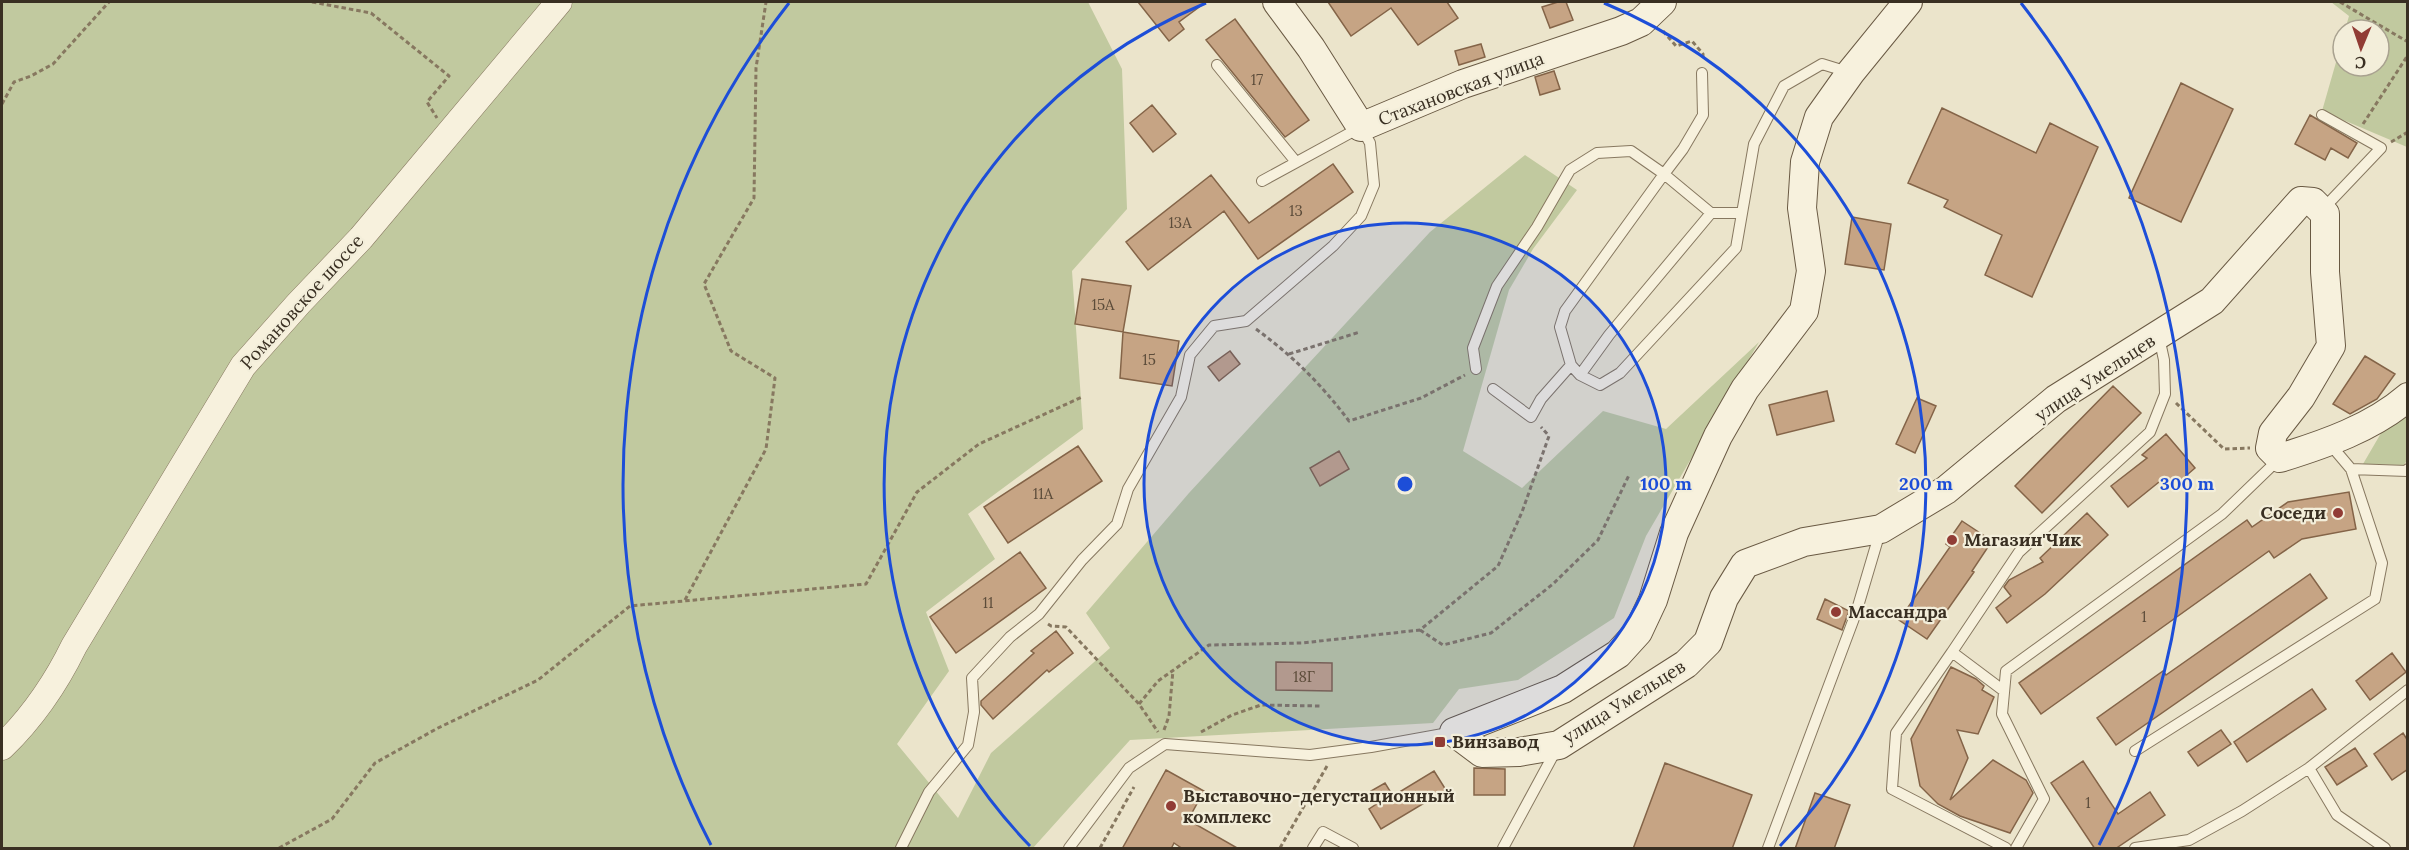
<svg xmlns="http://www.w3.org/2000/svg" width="2409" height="850" font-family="Lora,serif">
<rect width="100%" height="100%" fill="#ebe4cb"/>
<path fill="#c1c99f" d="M2,2H1088L1122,69L1127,209L1072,271L1083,429L968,514L995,559L926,612L949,671L897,744L958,818L991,753L1110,648L1086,613L1189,493L1430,232L1525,155L1577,190L1533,249L1509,290L1463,451L1522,488L1603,411L1666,429L1759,342L1646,536L1614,618L1518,680L1459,689L1433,723L1130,740L1033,848H2Z
M2331,2H2407V147L2322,111L2343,38V66H2379V30H2345L2349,16Z
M2407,412V460L2404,465L2363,464L2384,428Z"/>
<path fill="#c6a484" stroke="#846448" stroke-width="1.5" d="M1138,2H1206L1179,22L1184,29L1169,41Z
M1328,2H1447L1458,18L1418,45L1391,8L1351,36Z
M1558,2H1566L1573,20L1550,28L1542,7Z
M1235,19L1309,120L1285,137L1206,40Z
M1481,44L1485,57L1459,65L1455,51Z
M1554,71L1560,89L1540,95L1535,77Z
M2181,83L2233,109L2181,222L2129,198Z
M1152,105L1176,134L1153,152L1130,123Z
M1942,108L2036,153L2050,123L2098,147L2032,297L1985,275L2002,235L1944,207L1948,200L1908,183Z
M2310,115L2357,143L2348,158L2331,148L2325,160L2295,144Z
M1333,164L1353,192L1258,259L1224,211L1148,270L1126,242L1211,175L1249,223Z
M1852,217L1891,224L1884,270L1845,264Z
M1082,279L1131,286L1123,332L1075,324Z
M1123,332L1179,341L1172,386L1120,378Z
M1230,351L1240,364L1219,381L1208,367Z
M2365,356L2395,374L2377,399L2350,414L2333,404Z
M2113,386L2141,413L2042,513L2015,486Z
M1827,391L1834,421L1777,435L1769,405Z
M1917,398L1936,406L1915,453L1896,444Z
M2166,434L2195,468L2172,488L2164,478L2128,507L2111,486L2147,458L2142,455Z
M1078,446L1102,481L1008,543L984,507Z
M1339,451L1349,469L1320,486L1310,468Z
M2349,492L2356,529L2302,539L2274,558L2269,551L2041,714L2019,683L2247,520L2252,527L2288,502Z
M2087,513L2108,535L2045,594L2007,623L1996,608L2011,596L2004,587L2009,580L2043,562L2040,558Z
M1962,521L1992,541L1972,571L1974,572L1927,639L1899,620L1950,547L1946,544Z
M1020,552L1046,588L956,653L930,617Z
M2310,574L2327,598L2116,745L2097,718L2163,671L2166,675Z
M1825,599L1849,611L1842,630L1817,619Z
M1056,631L1073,653L1049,672L1047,670L993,719L981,705V701L1034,653L1031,651Z
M2392,653L2406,672L2370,700L2356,681Z
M1276,662L1332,663V691L1276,690Z
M1951,667L1976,679L1984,686L1982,690L1994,697L1978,734L1957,730L1968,758L1950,800L1993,760L2026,780L2033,793L2010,833L1960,816L1938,804L1920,786L1911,739Z
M2312,689L2326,709L2247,762L2234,742Z
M2221,730L2231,744L2198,766L2188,752Z
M2403,733L2408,741V769L2392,780L2374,754Z
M2355,748L2367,766L2337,785L2325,767Z
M2083,761L2118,814L2150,792L2165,815L2115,849H2095L2051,783Z
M1665,763L1752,795L1732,849H1633Z
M1474,768L1505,769V795H1474Z
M1166,770L1204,791L1188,820L1239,849H1183L1174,843L1171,849H1122Z
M1434,771L1446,790L1381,829L1369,809L1378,803L1371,791L1385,783L1393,796Z
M1815,793L1850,805L1834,849H1795Z"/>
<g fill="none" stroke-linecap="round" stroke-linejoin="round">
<defs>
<path id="service" d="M1217,65L1296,162
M1702,73L1703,115L1683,149L1664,174L1711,213
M2322,115L2381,148L2323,209
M1476,369L1473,348L1497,286L1537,227L1570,170L1597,153L1631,151L1664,174L1565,311L1560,327L1571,365L1580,375L1600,385L1620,373L1736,248L1754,144L1784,86L1822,64L1848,72
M1580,375L1609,335L1711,213H1742
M1493,389L1531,417L1541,399L1571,365
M2351,469L2407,471L2408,469
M1952,652L1896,733L1892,789L2006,848
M2004,691L1952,652L2019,552L2150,432L2165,394L2164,360L2159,337
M2135,751L2375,599L2382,563L2351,469L2329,443
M2309,768L2337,815L2385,848
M901,848L929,792L968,745L974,712L972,678L1010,637L1039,614L1082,560L1117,524L1128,489L1181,397L1190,355L1214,326L1246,321L1333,246L1361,216L1374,185L1370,143L1361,127L1262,181
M1069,848L1129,768L1165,744L1310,755L1371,747L1454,732
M1313,848L1323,832L1353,848
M1503,848L1556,750
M1768,848L1856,613L1880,532
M2016,848L2044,799L2002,714L2006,671L2222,514L2280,458
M2135,848L2189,840L2242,811L2309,768L2408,690"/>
<path id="tertiary" d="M2,747C33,717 55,685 74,646L243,366L299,303L361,238L559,2"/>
<path id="secondary" d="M1277,2L1311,48L1361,127L1463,84L1621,31L1641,22L1662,2
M1454,732L1482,753L1519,752L1559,745L1686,664L1708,642L1724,598L1745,564L1804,542L1881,529L1946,490L2056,399L2212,301L2301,201L2313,202L2325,214V272L2331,346L2301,397L2273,433L2270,448L2280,458C2325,444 2372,428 2408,397
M1454,732L1563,689L1618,654L1638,632L1653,600L1674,533L1718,436L1745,389L1804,311L1811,271L1802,208L1805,162L1819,117L1851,72L1908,2"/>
</defs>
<use href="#service" stroke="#877860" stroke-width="12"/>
<use href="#tertiary" stroke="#877860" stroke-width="27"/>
<use href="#secondary" stroke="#695943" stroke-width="30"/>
<path stroke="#877860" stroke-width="3" stroke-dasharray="4.5 3" stroke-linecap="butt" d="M312,2L371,13L449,76L427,102L437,118
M2340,2L2408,42
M1663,31L1676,46L1692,41L1703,54V60
M2,104L14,82L31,76L53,64L109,2
M2363,124L2408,55
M2391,142L2408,132
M1256,329C1294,357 1321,384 1349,421L1421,398L1465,375
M1289,354L1360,332
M2176,403L2224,449L2250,448
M685,600L766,449L775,378L731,351L704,284L754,198L756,68L766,2
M1048,624L1051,626L1066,627L1139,704L1158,732
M1420,630L1443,645L1491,633L1553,584L1598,540L1629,475
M1139,704L1158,681L1209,645L1302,643L1420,630L1498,566L1522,512L1549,436L1541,427
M1164,730L1169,716L1173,670
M1201,732L1232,715L1261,705L1322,706
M279,848L332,819L375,763L438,728L538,680L630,606L866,584L917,492L979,444L1082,397
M1100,848L1134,787
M1280,848L1327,766"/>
<use href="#service" stroke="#f7f1dd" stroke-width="10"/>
<use href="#tertiary" stroke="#f7f1dd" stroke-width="26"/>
<use href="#secondary" stroke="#f7f1dd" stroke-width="28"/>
</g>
<circle cx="1405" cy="484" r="261" fill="#1d4ed8" fill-opacity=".12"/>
<g fill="none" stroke="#1d4ed8" stroke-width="3">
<circle cx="1405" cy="484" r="261"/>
<path d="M1030 846A521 521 0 0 1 1206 3M1604 3A521 521 0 0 1 1780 846"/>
<path d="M711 845A782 782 0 0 1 789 3M2021 3A782 782 0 0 1 2099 845"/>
</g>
<g fill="#913c35" stroke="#f3eeda" stroke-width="2">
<circle cx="2338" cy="513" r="6"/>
<circle cx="1952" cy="540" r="6"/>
<circle cx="1836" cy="612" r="6"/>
<rect x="1434" y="736" width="12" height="12" rx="3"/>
<circle cx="1171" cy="806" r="6"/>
</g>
<g text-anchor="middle" stroke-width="4.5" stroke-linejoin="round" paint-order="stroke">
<g font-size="15" fill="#5c4c3a">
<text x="1257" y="85">17</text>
<text x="1296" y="216">13</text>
<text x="1180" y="228">13А</text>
<text x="1103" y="310">15А</text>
<text x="1149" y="365">15</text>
<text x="1043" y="499">11А</text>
<text x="988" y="608">11</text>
<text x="2144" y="622">1</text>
<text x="1304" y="682">18Г</text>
<text x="2088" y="808">1</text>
</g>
<g font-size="18" fill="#392f22" stroke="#f3eeda">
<text transform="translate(1461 89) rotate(-21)" y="6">Стахановская улица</text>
<text transform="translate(302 302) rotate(-48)" y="6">Романовское шоссе</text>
<text transform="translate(2095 378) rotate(-34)" y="6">улица Умельцев</text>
<text transform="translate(1624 702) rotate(-32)" y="6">улица Умельцев</text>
</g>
<g font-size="18" font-weight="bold" fill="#392f22" stroke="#f3eeda" text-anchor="start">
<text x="2326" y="519" text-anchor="end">Соседи</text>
<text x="1964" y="546">Магазин'Чик</text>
<text x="1848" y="618">Массандра</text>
<text x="1452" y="748">Винзавод</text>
<text x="1183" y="802">Выставочно-дегустационный<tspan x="1183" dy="21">комплекс</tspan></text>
</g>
</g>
<circle cx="1405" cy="484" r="9" fill="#1d4ed8" stroke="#f3eeda" stroke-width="3"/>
<g font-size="18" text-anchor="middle" font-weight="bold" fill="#1d4ed8" stroke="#f3eeda" stroke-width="4.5" stroke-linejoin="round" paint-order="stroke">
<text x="1666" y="490">100 m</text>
<text x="1926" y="490">200 m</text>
<text x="2187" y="490">300 m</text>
</g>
<rect width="2409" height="850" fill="none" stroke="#392f22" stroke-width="6"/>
<g transform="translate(2361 48) rotate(182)"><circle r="28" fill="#f3eeda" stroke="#a9a290" stroke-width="1.5"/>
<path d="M0-4.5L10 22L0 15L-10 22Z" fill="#913c35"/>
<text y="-9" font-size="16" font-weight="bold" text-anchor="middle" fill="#392f22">С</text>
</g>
</svg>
